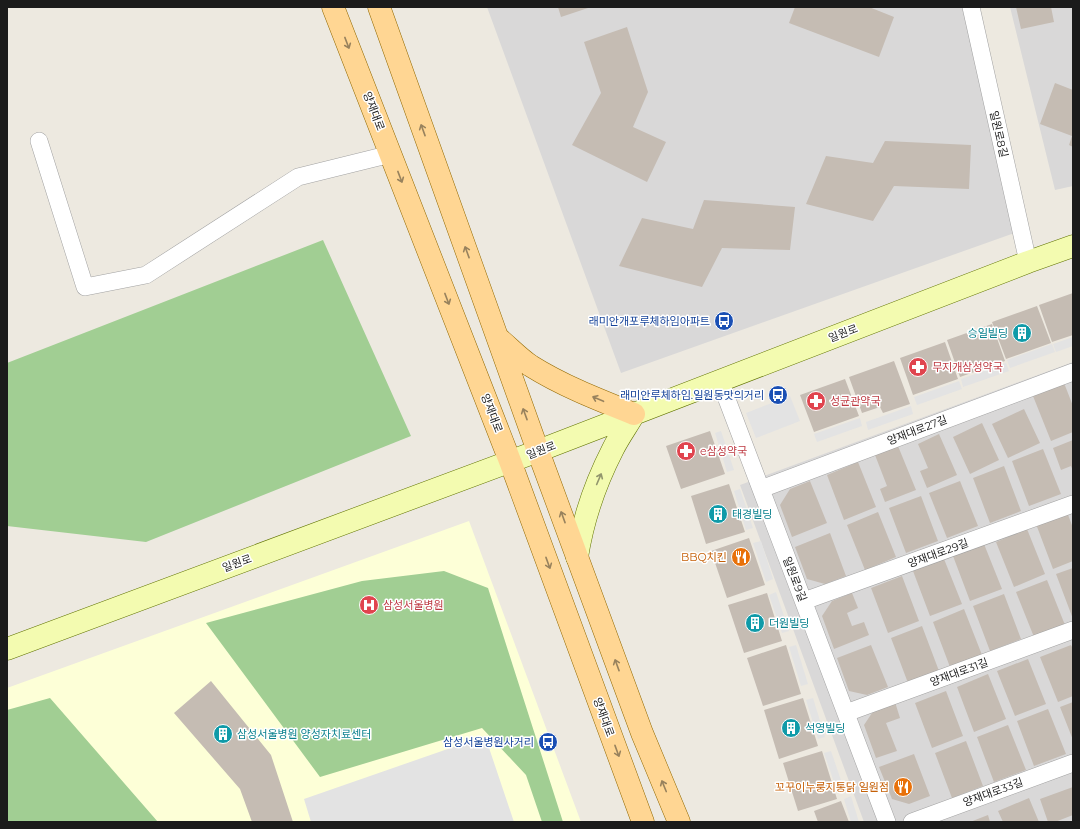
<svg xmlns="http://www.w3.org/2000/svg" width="1080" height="829" font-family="Montserrat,'Noto Sans KR',sans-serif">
<rect width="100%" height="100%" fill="#ede9e0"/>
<path fill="#d9d8d8" d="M487,7H969L1020,231L621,373Z
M1010,7H1073V186L1055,190Z
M1073,362V822H864L740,485Z"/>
<path fill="#fdffd7" d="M469,521L581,822H7V688Z"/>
<path fill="#a1ce93" d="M323,240L411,436L146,542L7,526V363Z
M444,571L488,588L563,822H542L526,775L482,728L320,777L206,623L362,581Z
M50,698L158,822H7V710Z"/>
<path fill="#e3e3e3" d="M1073,337V346L1056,352L1053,344Z
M1052,344L1055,352L1010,368L1007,360Z
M1006,363L1009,371L963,387L961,379Z
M959,381L962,389L917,405L914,397Z
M790,396L800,421L756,438L746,413Z
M911,406L913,414L868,430L866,422Z
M860,418L862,426L817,442L814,434Z
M721,431L734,470L727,472L715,433Z
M740,489L753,528L746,530L734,491Z
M761,541L773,579L766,582L753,543Z
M776,592L789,631L782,633L769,595Z
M796,645L808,684L801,686L789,647Z
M813,698L825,737L818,739L806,700Z
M485,736L514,822H311L304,799Z
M831,751L844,789L837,791L824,753Z
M851,796L859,822H851L844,799Z"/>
<path fill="#c5bcb3" d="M558,7H591L561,17Z
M795,7H869L894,17L879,57L789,23Z
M1016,7H1051L1054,22L1021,29Z
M627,27L648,92L633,127L666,142L647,182L572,145L601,93L584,42Z
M1055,83L1073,90V147L1069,145L1072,136L1040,124Z
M885,141L971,145L969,189L894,186L873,221L806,204L826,156L873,163Z
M704,200L795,207L790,250L722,248L702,287L619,266L642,218L693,229Z
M1073,293V335L1052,342L1039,305Z
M1037,306L1051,343L1006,359L992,322Z
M992,324L1005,361L960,377L947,340Z
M945,342L958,379L913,395L900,358Z
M894,361L910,404L883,413L880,407L862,413L849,377Z
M845,379L859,416L814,432L800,395Z
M1064,383L1073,406V432L1051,441L1033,396Z
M1024,409L1040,443L1008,458L992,424Z
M982,423L999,460L970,474L953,437Z
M710,431L725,474L681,489L666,446Z
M939,434L957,475L927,488L920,471L928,468L918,444Z
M1073,440V471L1071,466L1061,470L1053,448Z
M898,446L916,490L885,502L880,489L887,486L875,455Z
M1043,449L1061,494L1029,506L1012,461Z
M858,462L876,507L844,520L827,475Z
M1004,466L1021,511L990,523L973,478Z
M810,481L827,523L792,537L780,505L790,489Z
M960,481L978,526L947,538L929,493Z
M729,484L745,532L706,544L691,496Z
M921,496L938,541L906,553L889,508Z
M878,512L896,557L865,570L847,525Z
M1067,512L1073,528V561L1053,569L1036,524Z
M1027,529L1045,574L1014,587L996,542Z
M830,533L846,576L825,584L807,579L795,547Z
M749,538L765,585L727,598L711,551Z
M984,544L1002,589L970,601L953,556Z
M944,559L962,604L930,616L913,571Z
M1073,568V619L1056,574Z
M902,576L919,621L888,633L871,588Z
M1047,580L1065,625L1034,637L1016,592Z
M767,593L782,641L744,653L728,605Z
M852,593L858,608L847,613L852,626L864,622L869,635L834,649L822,616L832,601Z
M1004,594L1021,639L990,651L973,606Z
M964,609L982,655L950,667L933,622Z
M922,626L939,671L908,683L891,638Z
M786,645L801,694L763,706L747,658Z
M871,645L888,687L867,695L849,691L837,658Z
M1071,645L1073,649V696L1058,702L1040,657Z
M1028,659L1046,704L1015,716L997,671Z
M988,674L1006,719L974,732L957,687Z
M211,681L271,755L293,822H252L240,789L174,713Z
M946,691L963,736L932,748L915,703Z
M803,698L818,746L779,759L764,710Z
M895,702L900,718L886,723L897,751L876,758L864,725L874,710Z
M1073,702V740L1060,707Z
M1048,709L1066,754L1034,766L1017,721Z
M1008,725L1026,770L994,782L977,737Z
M966,741L983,786L952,798L935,753Z
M822,751L837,799L798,811L783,763Z
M914,754L930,796L909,804L892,799L879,767Z
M1073,787V815L1055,822H1048L1040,799Z
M1029,798L1039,822H1003L998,811Z
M841,801L849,822H818L814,811Z
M988,815L990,822H970Z"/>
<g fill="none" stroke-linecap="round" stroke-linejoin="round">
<defs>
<path id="street" d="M971,7L1028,262
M39,141L85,287L146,275L298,177L391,154
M720,381L887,822
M761,489L1073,372
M804,601L1073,504
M846,713L1073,630
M912,822L1073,763"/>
<path id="secondary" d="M577,557C583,519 596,482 613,449C619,437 627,426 634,414
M7,649L538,451L1028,262L1073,246"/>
<path id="primary" d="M333,7L510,461L643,822
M379,7L538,451L642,733L679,822
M498,338C509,347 519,358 531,366C563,386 599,400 634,414"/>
</defs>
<use href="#street" stroke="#a2a2a2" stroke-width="18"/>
<use href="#secondary" stroke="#607301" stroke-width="23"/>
<use href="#primary" stroke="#926900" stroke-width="23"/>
<use href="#street" stroke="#fff" stroke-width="17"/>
<use href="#secondary" stroke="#f3fbb0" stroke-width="22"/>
<use href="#primary" stroke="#ffd693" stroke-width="22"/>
</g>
<defs><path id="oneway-shaft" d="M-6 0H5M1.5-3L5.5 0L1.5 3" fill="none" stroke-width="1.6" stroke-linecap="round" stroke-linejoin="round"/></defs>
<g stroke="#98825d">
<use href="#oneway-shaft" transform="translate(347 43) rotate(69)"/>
<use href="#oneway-shaft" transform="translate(423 130) rotate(-110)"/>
<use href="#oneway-shaft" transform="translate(400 177) rotate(69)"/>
<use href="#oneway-shaft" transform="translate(467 252) rotate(-110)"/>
<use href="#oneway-shaft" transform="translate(447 299) rotate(69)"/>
<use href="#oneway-shaft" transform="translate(598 399) rotate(-157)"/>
<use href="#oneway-shaft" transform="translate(525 414) rotate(-110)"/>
<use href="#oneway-shaft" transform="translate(563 517) rotate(-110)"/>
<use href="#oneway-shaft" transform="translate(548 563) rotate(70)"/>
<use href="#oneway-shaft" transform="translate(617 665) rotate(-110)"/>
<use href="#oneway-shaft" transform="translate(617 751) rotate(70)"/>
<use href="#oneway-shaft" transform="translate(664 786) rotate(-112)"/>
</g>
<use stroke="#92966d" href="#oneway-shaft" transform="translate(599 479) rotate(-67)"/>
<defs>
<symbol id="bus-disc" viewBox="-11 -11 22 22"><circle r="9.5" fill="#1a4fb4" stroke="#fff"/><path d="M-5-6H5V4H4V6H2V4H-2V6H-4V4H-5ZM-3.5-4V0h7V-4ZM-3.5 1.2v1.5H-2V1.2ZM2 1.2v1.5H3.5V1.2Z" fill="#fff"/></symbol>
<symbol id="building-disc" viewBox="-11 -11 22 22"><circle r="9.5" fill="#0f9aa8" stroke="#fff"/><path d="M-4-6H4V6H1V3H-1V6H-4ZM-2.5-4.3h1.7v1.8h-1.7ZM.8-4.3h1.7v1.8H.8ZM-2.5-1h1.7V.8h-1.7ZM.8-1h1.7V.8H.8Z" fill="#fff"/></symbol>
<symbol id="pharmacy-disc" viewBox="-11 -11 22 22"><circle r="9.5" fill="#e0444e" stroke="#fff"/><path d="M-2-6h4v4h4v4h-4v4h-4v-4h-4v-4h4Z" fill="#fff"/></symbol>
<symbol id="restaurant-disc" viewBox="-11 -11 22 22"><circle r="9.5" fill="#e8710a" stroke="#fff"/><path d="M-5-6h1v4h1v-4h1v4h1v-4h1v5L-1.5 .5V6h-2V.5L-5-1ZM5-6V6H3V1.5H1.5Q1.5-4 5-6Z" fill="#fff"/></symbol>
<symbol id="hospital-disc" viewBox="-11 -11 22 22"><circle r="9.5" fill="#e0444e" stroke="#fff"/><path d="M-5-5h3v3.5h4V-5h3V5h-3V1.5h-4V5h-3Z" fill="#fff"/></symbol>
</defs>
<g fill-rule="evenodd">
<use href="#bus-disc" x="713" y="310" width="22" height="22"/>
<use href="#building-disc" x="1011" y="322" width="22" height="22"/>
<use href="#pharmacy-disc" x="907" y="356" width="22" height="22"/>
<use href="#bus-disc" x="767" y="384" width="22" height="22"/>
<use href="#pharmacy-disc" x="805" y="390" width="22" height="22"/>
<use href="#pharmacy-disc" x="675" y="440" width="22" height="22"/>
<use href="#building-disc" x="707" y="503" width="22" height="22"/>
<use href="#restaurant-disc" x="730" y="546" width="22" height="22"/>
<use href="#hospital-disc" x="358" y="594" width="22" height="22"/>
<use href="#building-disc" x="744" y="612" width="22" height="22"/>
<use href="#building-disc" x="780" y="717" width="22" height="22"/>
<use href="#building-disc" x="212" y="723" width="22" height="22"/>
<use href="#bus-disc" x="537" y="731" width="22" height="22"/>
<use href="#restaurant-disc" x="892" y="776" width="22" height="22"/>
</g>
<g text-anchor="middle" stroke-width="3" stroke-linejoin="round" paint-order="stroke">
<g font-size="11" fill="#1b1b1b" stroke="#fff">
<text transform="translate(374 111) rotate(69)" y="4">양재대로</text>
<text transform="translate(999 134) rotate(77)" y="4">일원로8길</text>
<text transform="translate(843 333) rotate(-21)" y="4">일원로</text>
<text transform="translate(492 413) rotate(69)" y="4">양재대로</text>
<text transform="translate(917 430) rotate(-21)" y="4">양재대로27길</text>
<text transform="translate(541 450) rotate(-21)" y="4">일원로</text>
<text transform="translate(938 553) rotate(-20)" y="4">양재대로29길</text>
<text transform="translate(237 563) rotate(-20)" y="4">일원로</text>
<text transform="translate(795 579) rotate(69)" y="4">일원로9길</text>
<text transform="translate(959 672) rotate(-20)" y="4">양재대로31길</text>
<text transform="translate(604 717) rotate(70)" y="4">양재대로</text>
<text transform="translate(993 792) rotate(-20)" y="4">양재대로33길</text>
</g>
<g font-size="11" fill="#164399" stroke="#fff" text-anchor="end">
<text x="710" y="325">래미안개포루체하임아파트</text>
<text x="764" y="399">래미안루체하임.일원동맛의거리</text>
<text x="534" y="746">삼성서울병원사거리</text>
</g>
<g font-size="11" fill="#0d838f" stroke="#fff" text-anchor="start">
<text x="1008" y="337" text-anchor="end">승일빌딩</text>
<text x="732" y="518">태경빌딩</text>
<text x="769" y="627">더원빌딩</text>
<text x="805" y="732">석영빌딩</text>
<text x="237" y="738">삼성서울병원 양성자치료센터</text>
</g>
<g font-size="11" fill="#be3a42" stroke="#fff" text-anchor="start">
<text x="932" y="371">무지개삼성약국</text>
<text x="830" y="405">성균관약국</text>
<text x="700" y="455">e삼성약국</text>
<text x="383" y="609">삼성서울병원</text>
</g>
<g font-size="11" fill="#c56008" stroke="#fff" text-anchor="end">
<text x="727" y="561">BBQ치킨</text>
<text x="889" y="791">꼬꾸이누룽지통닭 일원점</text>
</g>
</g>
<rect width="1080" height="829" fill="none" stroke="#1b1b1b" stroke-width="16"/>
</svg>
